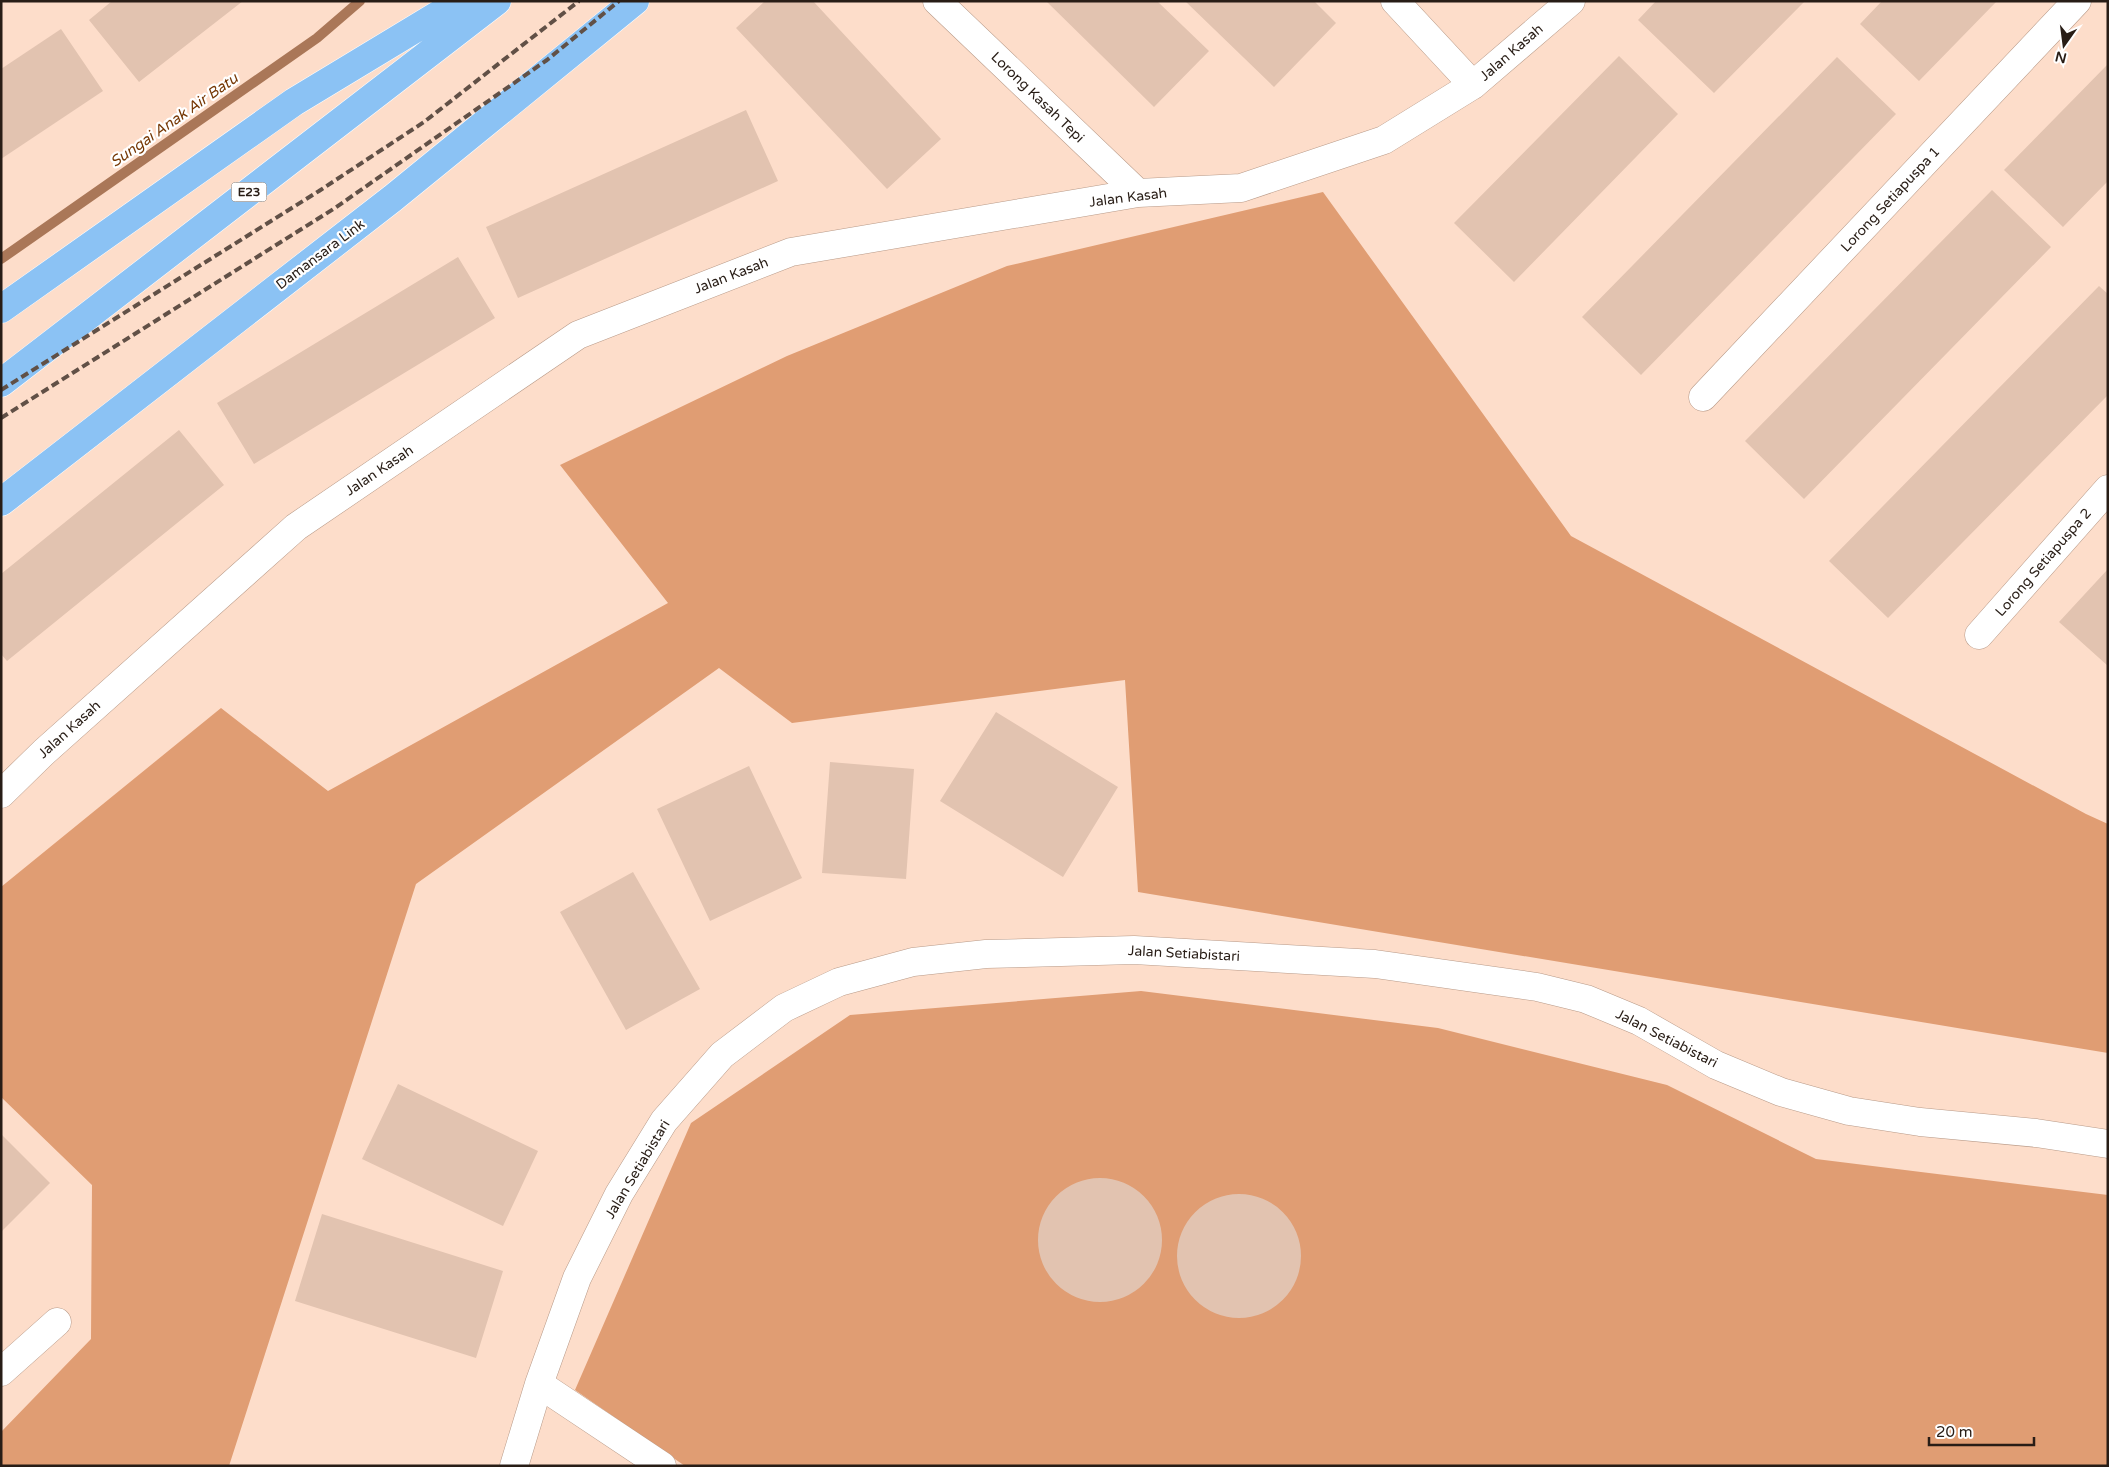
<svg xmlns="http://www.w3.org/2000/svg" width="2109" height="1467" font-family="'Varela Round',sans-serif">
<rect width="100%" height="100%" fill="#fdddca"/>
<path fill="#e09d73" d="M1323,192L1571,536L2086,814L2108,824V1053L1138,892L1125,680L792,723L719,668L416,884L229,1466H1V1432L91,1339L92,1185L1,1097V887L221,708L328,791L668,603L560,465L787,356L1007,266Z
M1141,991L1438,1028L1667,1085L1816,1159L2108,1195V1466H685L575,1390L691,1123L850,1015Z"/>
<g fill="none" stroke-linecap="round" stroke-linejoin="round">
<path stroke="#aa7758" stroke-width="10" d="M1,259L317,38L360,1"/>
</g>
<path fill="#e2c3b0" d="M112,1H243L139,82L89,20Z
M765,1H813L941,139L887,189L736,28Z
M1046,1H1157L1209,51L1154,107Z
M1185,1H1314L1336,23L1274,87Z
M1656,1H1805L1714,93L1638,20Z
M1882,1H1997L1919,81L1860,24Z
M61,29L103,91L1,159V69Z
M1619,56L1678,114L1514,282L1454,223Z
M1837,57L1896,114L1641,375L1582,317Z
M2108,64V181L2063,227L2004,170Z
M746,110L778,181L518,298L486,227Z
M1992,190L2051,247L1804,499L1745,441Z
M458,257L495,318L254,464L217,403Z
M2099,286L2108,294V395L1888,618L1829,561Z
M179,430L224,485L7,661L1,654V574Z
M2108,569V666L2059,622Z
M996,712L1118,787L1063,877L940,801Z
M830,762L914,769L906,879L822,873Z
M749,766L802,878L710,921L657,809Z
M633,872L700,989L626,1030L560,912Z
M398,1084L538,1151L503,1226L362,1159Z
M1,1134L50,1183L1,1232Z
M1038 1240a62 62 0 1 1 124 0a62 62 0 1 1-124 0Z
M1177 1256a62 62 0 1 1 124 0a62 62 0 1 1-124 0Z
M322,1214L503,1271L476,1358L295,1301Z"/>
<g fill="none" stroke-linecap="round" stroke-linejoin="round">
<defs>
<path id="minor" d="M937,1L1138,193
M1395,1L1473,85
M1703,397L2077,1
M1979,635L2108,489
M1,794L44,752L296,527L578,335L791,252L1138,193L1241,188L1384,140L1473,85L1571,1
M1,1372L57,1322
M539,1384L662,1466
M514,1466L539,1384L577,1278L619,1194L664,1121L722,1055L784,1008L839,982L913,962L986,954L1134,950L1375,964L1537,987L1586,999L1639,1021L1716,1065L1781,1092L1849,1111L1920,1122L2036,1133L2108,1144"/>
<path id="motorway" d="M1,309L294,102L461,1
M1,383L497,1
M1,502L393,198L635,1"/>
</defs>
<use href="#minor" stroke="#b89a88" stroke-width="29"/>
<use href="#motorway" stroke="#fff" stroke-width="29"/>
<use href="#minor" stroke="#fff" stroke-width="28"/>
<use href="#motorway" stroke="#8bc2f4" stroke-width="28"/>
<path stroke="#615046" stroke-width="4" stroke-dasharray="8 4" stroke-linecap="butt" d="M1,390L319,191L424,122L579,1
M1,418L335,208L547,60L619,1"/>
</g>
<g text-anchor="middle" stroke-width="4.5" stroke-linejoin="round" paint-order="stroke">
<rect fill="#fff" stroke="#68615c" stroke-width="1" x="231.5" y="182.5" width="35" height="19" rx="4"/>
<g font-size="12" font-weight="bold" fill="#281d16">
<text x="249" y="196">E23</text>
</g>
<g font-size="14" fill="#281d16" stroke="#fff">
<text transform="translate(1511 52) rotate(-41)" y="5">Jalan Kasah</text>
<text transform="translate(1038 97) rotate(44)" y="5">Lorong Kasah Tepi</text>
<text transform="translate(1128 197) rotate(-7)" y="5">Jalan Kasah</text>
<text transform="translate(1890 199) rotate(-47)" y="5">Lorong Setiapuspa 1</text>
<text transform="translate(320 254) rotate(-37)" y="5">Damansara Link</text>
<text transform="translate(731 275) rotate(-21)" y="5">Jalan Kasah</text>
<text transform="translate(379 470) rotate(-34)" y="5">Jalan Kasah</text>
<text transform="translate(2043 562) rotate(-49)" y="5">Lorong Setiapuspa 2</text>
<text transform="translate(69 729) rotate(-42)" y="5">Jalan Kasah</text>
<text transform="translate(1184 953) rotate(3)" y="5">Jalan Setiabistari</text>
<text transform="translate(1667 1038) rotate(27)" y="5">Jalan Setiabistari</text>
<text transform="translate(637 1169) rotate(-59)" y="5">Jalan Setiabistari</text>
</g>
<g font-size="15" font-style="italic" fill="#763805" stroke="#fff">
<text transform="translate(174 120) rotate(-35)" y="5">Sungai Anak Air Batu</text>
</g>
</g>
<rect width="2109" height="1467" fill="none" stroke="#281d16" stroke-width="5"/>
<g transform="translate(2064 45) rotate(194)" stroke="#ffffff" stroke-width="4" paint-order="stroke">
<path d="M0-4L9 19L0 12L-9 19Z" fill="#281d16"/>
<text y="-8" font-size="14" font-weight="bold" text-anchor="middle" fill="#281d16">N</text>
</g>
<path d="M1929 1437v8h105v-8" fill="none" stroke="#281d16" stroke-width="2.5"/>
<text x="1936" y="1437" font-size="15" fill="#281d16" stroke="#ffffff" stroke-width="4" paint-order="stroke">20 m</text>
</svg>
